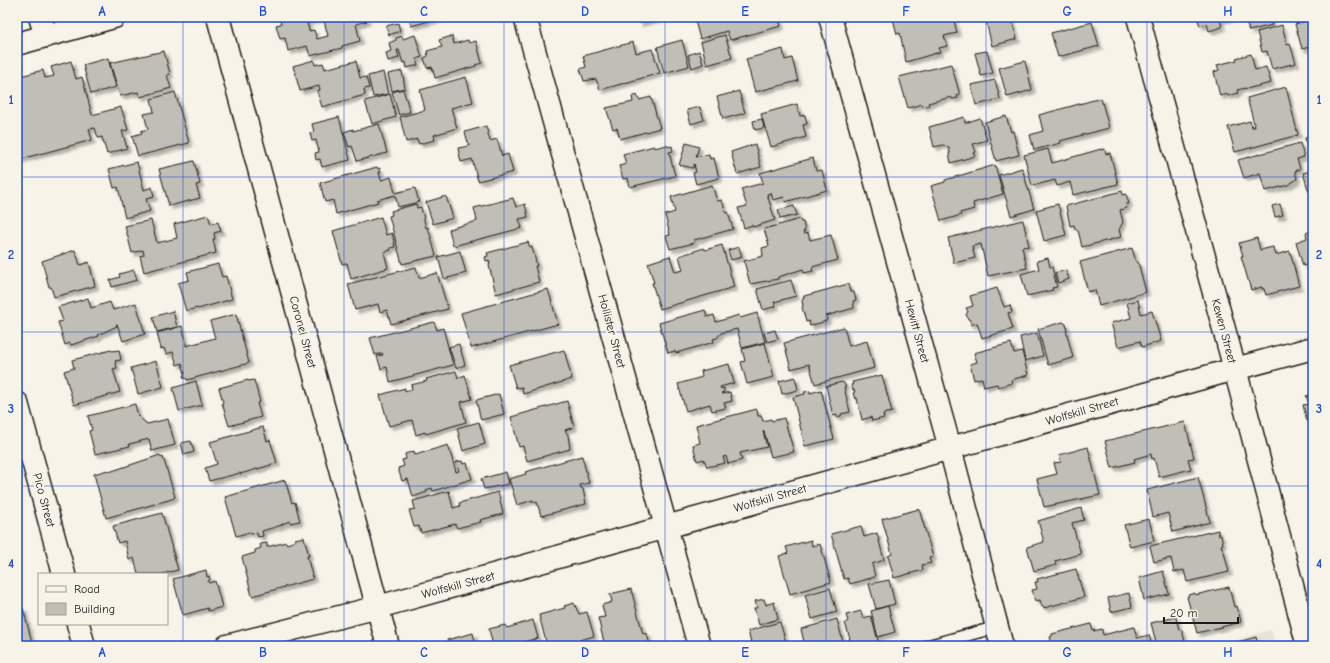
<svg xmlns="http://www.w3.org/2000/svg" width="1330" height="663" font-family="'Comic Neue',sans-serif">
<defs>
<filter id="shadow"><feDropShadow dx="3.5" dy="3.5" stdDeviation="1" flood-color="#0004"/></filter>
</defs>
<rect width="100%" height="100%" fill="#f7f3e8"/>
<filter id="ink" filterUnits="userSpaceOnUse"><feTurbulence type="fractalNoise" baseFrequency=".025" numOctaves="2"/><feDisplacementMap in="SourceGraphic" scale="8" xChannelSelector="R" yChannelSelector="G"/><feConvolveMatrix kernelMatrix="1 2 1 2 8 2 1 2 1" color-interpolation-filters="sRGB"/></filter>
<g filter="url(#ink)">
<path fill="#e6e3d9" d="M1271,630L1276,646H1214Z"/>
<path fill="#c0beb5" stroke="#1c1c1c" filter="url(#shadow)" d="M279,17H322L307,22L309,31L314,30L317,39L328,36L323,17H366L367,21L356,24L360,41L342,46V48L310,56L307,46L288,51L285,38L280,39L276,25L281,24Z
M409,17H444L411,26Z
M638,17H662L639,23Z
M694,17H778L781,26L730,40L727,31L700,39Z
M900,17H953L957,33L944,36L947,46L939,48L940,52L906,62L900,33L897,34L893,19Z
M985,17H997V19L1011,17L1017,39L992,46Z
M1197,17H1233L1220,20L1222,27L1209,31L1207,24L1200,26Z
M1245,17H1270L1272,25L1249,31Z
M1313,19V46L1302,49L1295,24Z
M1092,22L1099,46L1058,57L1051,33Z
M398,23L400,31L389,35L386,26Z
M1282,25L1287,45L1290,44L1296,63L1272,69L1267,51L1262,52L1257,32Z
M415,35L422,57L416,59L418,65L407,68L406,62L403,63L399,50H397L399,58L388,61L386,53L391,51L389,43L396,40V38L402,36L403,39Z
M725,35L732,58L707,65L701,42Z
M452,36L454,44L468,40L469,43L476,41L482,63L475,65L476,66L435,78L432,67L427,68L424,58L428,56L427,51L442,47L439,40Z
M682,40L689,66L664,73L657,47Z
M633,42L636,53L652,49L660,73L600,90L596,79L584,81L580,69L586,67L583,56Z
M783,49L785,60L792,58L798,81L755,92L746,59Z
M164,51L170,74L167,75L171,88L140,97L138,92L120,96L110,63Z
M699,51L703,64L692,68L688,55Z
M987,51L993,73L981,76L975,53Z
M1251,54L1255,70L1266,67L1271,83L1246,89V88L1237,90L1238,93L1228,96V94L1220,96L1214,72L1219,70L1217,65L1237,60L1236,58Z
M108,58L116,87L91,94L83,65Z
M314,60L315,65L323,63L325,69L356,61L360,78L366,77L369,88L364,89L365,95L322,107L317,91L320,90L319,86L300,91L293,66Z
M71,61L76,79L82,77L92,115L121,107L128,130L122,131L127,148L107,154L102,137L98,138L95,128L89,129L92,140L17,160V77L43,70L45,78L54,76L51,67Z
M1025,61L1032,90L1007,97L999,68Z
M951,64L960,95H957L958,98L952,99L951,97L928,103L929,105L923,107L922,104L908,108L899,77Z
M402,71L405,88L392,91L388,74Z
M383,72L388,94L373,97L368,76Z
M466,77L473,102L451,108L457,128L434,135L435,140L419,144L417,139L406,142L400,117L425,110L420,90Z
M995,80L1000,99L976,105L971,85Z
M1286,87L1298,135L1235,152L1228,127L1250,121L1252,127H1255L1247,98Z
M403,89L410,112L399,115L392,92Z
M739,91L745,113L723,119L717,97Z
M175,92L189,143L138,156L132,136L142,133L141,131L148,129L144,114L154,112L151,99Z
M390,94L396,117L372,124L365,101Z
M637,95L639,100L651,97L660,128L620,139L617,128L613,129L606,108L633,102L632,97Z
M1101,98L1109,128L1060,141L1061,143L1034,150L1030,135L1043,131L1039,115Z
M797,104L800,116L805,115L807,124L803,125L806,137L771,147L761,114Z
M700,107L704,120L691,124L687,110Z
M1006,116L1011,132L1013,131L1019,155L996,161L985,122Z
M339,117L350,160L322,167L320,159L316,160L315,153L319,152L316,140L312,141L310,133L314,132L312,124Z
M964,117L965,123L980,118L987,140L973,144L976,152L973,153L975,156L951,163L949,153H950L949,148L943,145L934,147L929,127Z
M762,119L764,128L755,130L753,121Z
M379,124L387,153L357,161L352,146L349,147L344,132L353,129V131Z
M486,126L490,141L497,139L502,156L508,154L513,172L478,181L472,159L461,162L458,148L469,146L465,132Z
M1313,136V150L1308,152L1305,138Z
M686,143L699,147L696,157L709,154L710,159L714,158L719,178L696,184L693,173L696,172L694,164L693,168L679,165Z
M1300,143L1304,157L1297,159L1300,169L1295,171L1297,179L1288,185L1265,191L1260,173L1244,178L1238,160Z
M755,144L761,167L737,174L731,152Z
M667,145L668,147L672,146L673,151L669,152L675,176L630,187L628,178L623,179L619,166L626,164L623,154L654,146V148Z
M1048,149L1052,163L1101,149V150L1105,149L1106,154L1110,153L1118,184L1073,195L1070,182L1057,186L1055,180L1032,186L1024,155Z
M813,158L816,171L822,170L827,190L785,202L784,197L773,200L771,193L767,194L775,220L753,227L752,225L744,228L738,208L747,206L741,189L763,183L760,173Z
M194,161L200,184L196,185L200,198L169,206L159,169Z
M137,162L144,190L152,187L154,197L146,199L150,211L125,218L118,187L114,188L109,169Z
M995,165L1003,194L973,203L974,209L960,213L961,215L941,221L931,186L945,182V180Z
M377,167L378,169L380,168L381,172H379L381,180L391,177L395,193L415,188L419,202L398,207L395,195L377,200L378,202L336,214L333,200L325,202L320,183Z
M1022,168L1034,209L1011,216L999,175Z
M1313,170V191L1309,192L1303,173Z
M712,185L717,201L722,200L726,213L728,212L733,229L694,240V243L670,249L666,236L670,235L665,215L675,212L671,197Z
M1122,191L1123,195L1126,194L1129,204H1126L1127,208L1120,210L1123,222L1119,230L1121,237L1082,247L1078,230H1076L1074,225L1070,226L1066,206Z
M446,196L453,218L433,224L426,202Z
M513,198L516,207L525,204L528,217L519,219L522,228L453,246L449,229L477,221L474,208Z
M416,204L417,208L421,207L426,228L428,227L436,256L402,264L389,216L392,215L391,211Z
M1058,204L1066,235L1044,241L1036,210Z
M1280,204L1283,215L1275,217L1272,206Z
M794,206L797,215L780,219L778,210Z
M208,215L211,224L218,222L221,231L214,233L215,239H213L216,253L144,272L140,256L144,255L143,250L132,253L125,226L151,220L157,243L177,238L174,224Z
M381,217L386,235L392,233L395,247L390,248L391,250L384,252L388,268L351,279L347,263L342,264L333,231Z
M800,219L801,222H803L805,231L803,232L804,234L808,233L810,240L831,235L838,260L812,267L813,271L804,273L803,269L778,277V279L750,284L744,261L763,256L762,248L769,246L764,229Z
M1023,220L1029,246L1022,247L1027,268L988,276L981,244L972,246L975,258L954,263L948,238Z
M1313,230V263L1303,266L1296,242L1307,238L1306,233Z
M1257,238L1260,250L1273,247L1276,255L1290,251L1299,286L1266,295L1264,289H1262V287L1251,290L1241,256H1243L1239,243Z
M528,242L530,247H532L537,266H535L539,282L496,294L489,265L490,264L489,260L486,261L485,257L488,256L487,253Z
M722,245L734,287L660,309L652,283H654L648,263L670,256L675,272L683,270L679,256L704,248L705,250Z
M739,247L742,257L731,260L728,250Z
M1132,248L1136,262H1138L1146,292L1099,306L1095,290L1088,292L1080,262Z
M75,250L80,265L89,262L95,286L54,297L51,287H49L42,261Z
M460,251L466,273L444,279L438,257Z
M1048,258L1050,267H1052L1057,287L1052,288L1053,290L1027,296L1021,274L1039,269L1037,261Z
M218,264L222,277L226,276L232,299L198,309L197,308L186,311L178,283L189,280L187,272Z
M416,267L419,278L437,273L448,309L391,324L387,310L380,312L378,304L355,310L348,284Z
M134,270L137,280L112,287L110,280L120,277L119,274Z
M1066,270L1069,279L1058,283L1055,273Z
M791,280L796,296L774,302L776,306L763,310L757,289Z
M848,284L850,292H854L856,300L853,301L854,308L826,316L827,320L826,321L810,326L809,321L806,322L802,307L803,306L802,301L804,296Z
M997,288L1004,307L1010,305L1012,312L1008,313L1013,329L982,338L977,323L971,325L970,320L968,319L966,314L968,312L966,308L973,306L970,296Z
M548,289L558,324L471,348L461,313Z
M88,298L91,308L110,302L113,310L136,303L145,334L123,341L117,324H116L117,326L98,335L99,336L71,345L70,343L65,345L58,322L63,321L58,307Z
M1138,300L1141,314L1152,311L1161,341L1142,347L1140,341L1118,347L1111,323L1131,318L1127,303Z
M705,310L707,317L714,315L716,322L739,315L740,318L757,313L765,342L742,348L737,329L721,333L717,338L713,339L714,342L676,353L675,351L668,353L659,323Z
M173,311L177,327L157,332L153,317Z
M236,314L249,363L187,380L186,378H184L183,375L185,374L182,363L177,365L173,352L166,354L164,348L161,349L157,333L182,326L186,342V346L215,338L210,321Z
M434,322L437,330L443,328L453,365L390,382L387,367L381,369L377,356L383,355L382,353L375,355L370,338Z
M1063,322L1066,324L1067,329L1066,330L1073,358L1048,365L1038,329Z
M844,327L849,346L867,341L874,368L815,384L809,364L791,369L784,343Z
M775,330L778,339L767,342L764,333Z
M1037,333L1043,356L1025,361L1020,337Z
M765,343L774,377L747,384L741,362L745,361L742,349Z
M1011,343L1014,353L1022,351L1028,375L1011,380L1012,383L998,387L997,384L984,387L982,378L974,380L970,364L977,362L974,353Z
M459,344L465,365L456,368L449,347Z
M111,350L112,351L119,350L121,360L115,361L117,368L113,369L120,392L74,405L64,371L74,368L72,360Z
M564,350L572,379L523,394L522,387L516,388L509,365Z
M156,361L163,387L138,394L131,368Z
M729,364L734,383L720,387L721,389L724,388V392L721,393L722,394L730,392L732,401L724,403L726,408L712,411L710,404L686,411L678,384L702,377L701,371Z
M456,371L458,378L465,375L472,399L461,402L466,422L426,434L425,432L416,435L412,420L389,426L380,395L405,388V391L412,389L411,385L427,381L426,379Z
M882,375L892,412L883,414L884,418L872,421L871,417L862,420L857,398L855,399L853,393L855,392L854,390H853L851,385L853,384L852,382Z
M795,377L798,390L782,394L779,381Z
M248,380V381L254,380L260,402L257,403L261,417L229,426L222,403L223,402L219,388Z
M196,381L202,405L179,411L173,388Z
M842,382L843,383H844L846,387H844L850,412L841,414V416L837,417V415L833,416L826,386Z
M821,390L834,439L805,446L793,397L805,394L804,392L810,391V393Z
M499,394L504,414L481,420L476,400Z
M1313,394V422L1312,419L1307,421L1303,405L1309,404L1306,396Z
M567,401L574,427L565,430L568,435L570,449L527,461L523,446L519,447L511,417Z
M135,404L138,416L147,424L168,419L175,445L152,451L149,439L129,444L130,446L95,454L89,431L92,430L88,416Z
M757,409L758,416H761L763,421L771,419L772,421L784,418L794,452L771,457L764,431H763L767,447L740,453L742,460L728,464L726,456L723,457L725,463L707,467L704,459L697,461L693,445L700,443L696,425Z
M479,422L485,444L463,451L457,428Z
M1185,422L1194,458L1188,459L1191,469L1159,477L1154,458L1152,459L1151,454L1134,459L1135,462L1112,468L1105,441Z
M263,427L267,441L270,440L277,463L271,464V465L240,474V473L209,481L205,468L217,464L210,442Z
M191,441L194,452L184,455L181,443Z
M448,445L456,472L459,471L456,462L462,461L463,464L467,463L472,479L433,491L432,488L426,490L427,492L413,497L408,479L402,481L398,468L404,466L402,460L406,459L405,454L414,451L415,455Z
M1088,447L1100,495L1044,507L1037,479L1057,474L1054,463L1061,462L1059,455Z
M160,455L161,458L163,457L175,497L172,499L106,518L94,474L108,470L109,472Z
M582,456L589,483L580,485L581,488L583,489L586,504L541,516L537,502L534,503L533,500L517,505L509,479L526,474L525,472Z
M506,472L509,484L484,489L481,479Z
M1198,477L1210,522L1173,532L1168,513L1153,517L1147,490Z
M285,480L292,503L295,502L300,521L290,523V521L282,524V525L262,531L263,536L258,537L257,533L251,534L250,532L236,536L225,497Z
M449,491L453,508L460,506L459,503L498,492L503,514L480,520L481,522L457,528L455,524L421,533L419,526L414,527L409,510L415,509L413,501Z
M1081,508L1084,520L1072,523L1081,554L1055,561L1056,565L1034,571L1027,547L1044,542L1038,521Z
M919,509L933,557L929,558L931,563L922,565L923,570L894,578L888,556L892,554L882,519Z
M162,513L178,570L162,574H138L134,558L129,560L125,541L118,543L113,526Z
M1149,519L1154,541L1130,547L1124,525Z
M861,526L864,537L877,533L884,560L872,564L875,577L850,584L848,578L844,579L831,534Z
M1218,530L1219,536L1221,535L1223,544L1221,545L1222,548H1223L1229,572L1187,582L1184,570L1174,572L1171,558L1154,562L1150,546Z
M304,537L309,556H307L313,579L252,596L242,557L255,553V550L261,548L260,544L267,543V547L286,542L287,544L295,541V539Z
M811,540L812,546L820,544L831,582L790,594L779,556L788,553L786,547Z
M1076,569L1084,597L1044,608V606L1042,607L1040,600L1035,601L1032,590L1037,589L1035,582H1038L1037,579Z
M206,570L207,577L209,576L210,580L208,581L209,583L215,581L222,607L208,611V608L183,615L173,579Z
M1163,571L1169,594L1144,600L1139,578Z
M889,580L895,604L876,609L869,584Z
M1229,587L1234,607L1237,606L1241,622L1197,633L1187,597H1188V595L1195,593V595Z
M830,588L837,612L812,619L805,595Z
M631,589L643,634L647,633L650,646H605L598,618L605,617L602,605L612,602L610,594Z
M1129,593L1132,607L1111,612L1108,598Z
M764,599L766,605L774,602L778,619L759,625L754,608H757L755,601Z
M574,603L579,614L587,612L594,636L580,640L581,642L576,644L575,641L557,646H547L539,615L565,608L564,606Z
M888,606L895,632L878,637L871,611Z
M23,608L33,646H17V609Z
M861,611L863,618L871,616L879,644L872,646H849L848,640L850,639L845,623L848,621L846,615Z
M1176,617L1179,630H1182L1186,646H1157L1151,623Z
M837,619L844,646H805L801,629Z
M533,620L538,638L520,643L521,646H493L489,629L505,625L507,628Z
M780,622L787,646H752L748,631Z
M1091,624L1093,631L1102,629L1103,635L1134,627L1137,638L1149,635L1152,646H1128L1127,644L1121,646H1048V645L1052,644L1050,637L1052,636V634Z
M473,633L476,646H449L447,640Z
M1256,637L1258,646H1224Z"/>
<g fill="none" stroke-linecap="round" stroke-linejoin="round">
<defs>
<path id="lane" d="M927,646L997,627"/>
<path id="street" d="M40,17L46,36
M218,17L388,646
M525,17L699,646
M830,17L950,448L1002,646
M1138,17L1235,369L1308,646
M17,403L64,574
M78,624L84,646
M227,646L378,607L1235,369L1313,348"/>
<path id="secondary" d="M17,44L114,17"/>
</defs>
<use href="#lane" stroke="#1c1c1c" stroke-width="14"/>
<use href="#street" stroke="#1c1c1c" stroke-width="25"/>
<use href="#secondary" stroke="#1c1c1c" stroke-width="25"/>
<use href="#lane" stroke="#f7f3e8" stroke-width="11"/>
<use href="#street" stroke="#f7f3e8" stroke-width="22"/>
<use href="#secondary" stroke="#f7f3e8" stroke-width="22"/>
</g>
</g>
<path fill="none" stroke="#1d4ed8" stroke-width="1" stroke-opacity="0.55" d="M183,17V646M344,17V646M504,17V646M665,17V646M826,17V646M986,17V646M1147,17V646M17,177H1313M17,332H1313M17,486H1313"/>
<g text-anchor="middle" stroke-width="4" stroke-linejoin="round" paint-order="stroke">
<g font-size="12" fill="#1c1c1c" stroke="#f7f3e8">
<text transform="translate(612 331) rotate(75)" y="4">Hollister Street</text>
<text transform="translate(917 331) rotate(75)" y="4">Hewitt Street</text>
<text transform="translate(1224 331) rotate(75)" y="4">Kewen Street</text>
<text transform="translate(303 332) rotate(75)" y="4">Coronel Street</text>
<text transform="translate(1082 411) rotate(-16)" y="4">Wolfskill Street</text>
<text transform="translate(770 498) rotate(-16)" y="4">Wolfskill Street</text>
<text transform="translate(44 500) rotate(75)" y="4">Pico Street</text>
<text transform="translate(458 585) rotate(-15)" y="4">Wolfskill Street</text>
</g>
</g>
<rect width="1330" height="663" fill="none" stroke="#f7f3e8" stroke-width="44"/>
<rect x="38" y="573" width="130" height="52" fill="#f7f3e8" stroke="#9f9d96"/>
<rect x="46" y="586" width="20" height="6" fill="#f7f3e8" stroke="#9f9d96"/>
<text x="74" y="593" font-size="12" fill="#1c1c1c">Road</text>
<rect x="46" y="603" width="20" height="12" fill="#c0beb5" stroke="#9f9d96"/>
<text x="74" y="613" font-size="12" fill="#1c1c1c">Building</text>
<path d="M1164 617v6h74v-6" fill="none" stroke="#1c1c1c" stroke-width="2"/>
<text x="1170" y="617" font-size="12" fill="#1c1c1c" stroke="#f7f3e8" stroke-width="3" paint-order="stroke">20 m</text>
<rect x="22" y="22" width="1286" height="619" fill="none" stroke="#1d4ed8" stroke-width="1.5"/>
<g font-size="13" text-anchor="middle" font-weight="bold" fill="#1d4ed8">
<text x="102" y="16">A</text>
<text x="263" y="16">B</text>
<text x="424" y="16">C</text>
<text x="585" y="16">D</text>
<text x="745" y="16">E</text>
<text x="906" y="16">F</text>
<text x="1067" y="16">G</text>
<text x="1228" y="16">H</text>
<text x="11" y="104">1</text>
<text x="1319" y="104">1</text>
<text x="11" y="259">2</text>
<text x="1319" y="259">2</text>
<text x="11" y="413">3</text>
<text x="1319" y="413">3</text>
<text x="11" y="568">4</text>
<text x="1319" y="568">4</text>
<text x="102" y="657">A</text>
<text x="263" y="657">B</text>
<text x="424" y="657">C</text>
<text x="585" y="657">D</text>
<text x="745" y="657">E</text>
<text x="906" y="657">F</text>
<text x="1067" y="657">G</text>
<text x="1228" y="657">H</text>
</g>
</svg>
